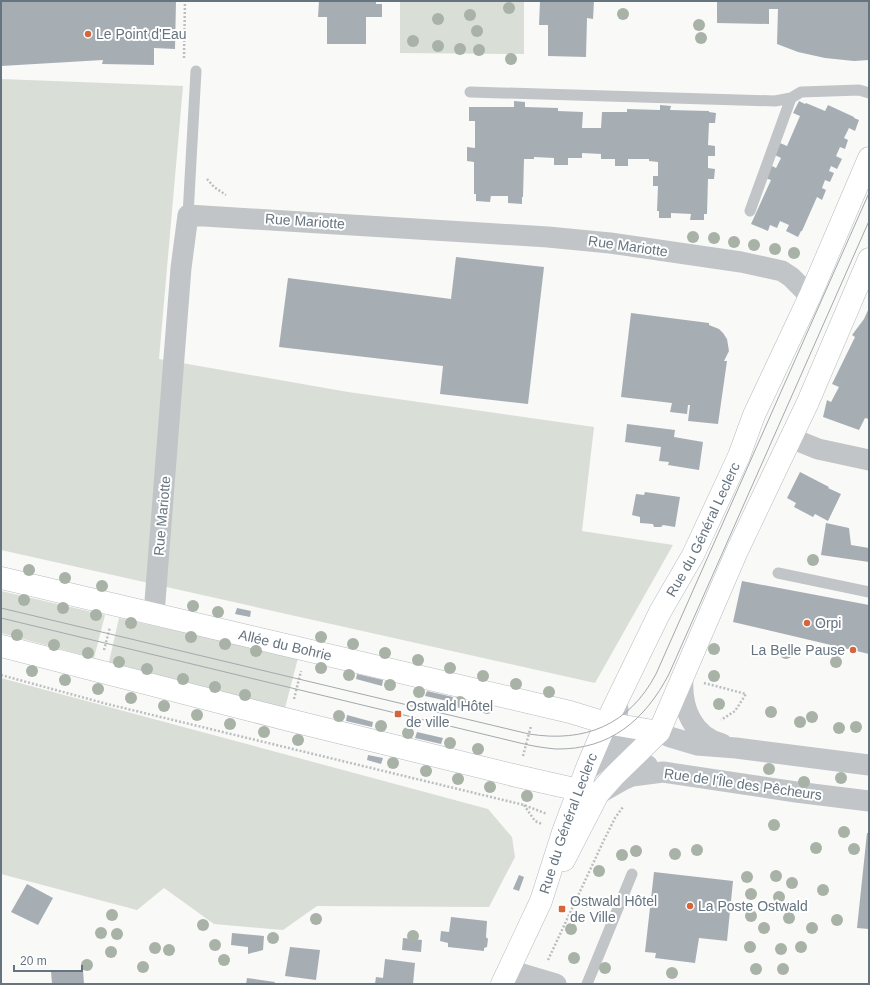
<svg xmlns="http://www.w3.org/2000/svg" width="870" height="985" font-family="Arial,sans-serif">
<rect width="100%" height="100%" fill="#f9f9f7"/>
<path fill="#d9ded7" d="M400,1H524V54L400,53Z
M1,79L183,86L159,359L348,392L594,427L582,531L673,545L595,683L1,550Z
M1,591L105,615L94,658L1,633Z
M119,618L298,658L285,708L109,662Z
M1,678L488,809L512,837L515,857L489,907L317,906L283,930L214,924L164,888L137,910L1,874Z"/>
<path fill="#a6aeb4" d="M1,1H176L175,49L154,48V65L102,64L103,60L1,66Z
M319,1H376V4H382V17H366V44H327V17H318Z
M540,1H594L593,19L587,18L586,57L548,56V25H539Z
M717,1H869V60L854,61L825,58L798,52L777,44L778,9H769V24L717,23Z
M514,101L525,102V107L558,108V111L583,112L582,128H601L602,112H627V109L660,110V105L671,106L670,110L709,111V112L716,113L715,123H709L708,145L715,146V156H708V168L715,169L714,179H708L707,214H704V220H690L691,214L671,213V218H659V211H657L658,186H653V176H658V162L649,161V159H628V166H615V159H601V154L582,153V158H568V165H554V158L534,157V159H524L523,197H522V204L508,203V196H491V195L490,202L476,201V194H474V162L467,161V147L475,148V121H469V107H514Z
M799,101L805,104L806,103L825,111L828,105L854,117V118L859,120L855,131L849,128L844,138L848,140L845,149L840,147L836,156L842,159L837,169L831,166L829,171L834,173L830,182L825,180L822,188L826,190L822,200L817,197L802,231H801L798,237L786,231L789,225L780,221L777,228L770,225L768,231L751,224L771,180L765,178L770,165L776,168L781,158L775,155L780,143L787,146L800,116L793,113Z
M456,257L544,267L528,404L440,394L443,366L279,347L288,278L451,299Z
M869,308V419L865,418L859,430L823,417L827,400L831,402L839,387L832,384L855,337L852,335L864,319Z
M631,313L709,323V325L719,329L723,333L727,339L729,351L724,361H727L718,424L688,421L690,405H688L687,414L670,412L672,403L621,397Z
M627,424L675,430L674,437L703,442L699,470L668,465L669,462L659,461L661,447L625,442Z
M800,472L829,487L828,488L841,494L828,521L815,514L813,517L794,507L796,503L787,498Z
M645,492L680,497L675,527L663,525L661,527H654L653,524L640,523V517L632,515L636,494L644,495Z
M826,523L849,528L851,545L869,548V562L821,555Z
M742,581L869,605V654L733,622Z
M237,608L251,611L250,617L235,614Z
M357,674L383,680L382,686L356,679Z
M427,691L453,697L452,702L425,696Z
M347,715L373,722L372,727L346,721Z
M417,732L443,738L441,744L415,738Z
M368,755L383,758L381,764L367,760Z
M867,833H869V929L857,928Z
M654,872L733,881L727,941L699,938L695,963L655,958L656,953L645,952Z
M519,875L524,877L519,891L513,889Z
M27,884L53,898L38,925L11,912Z
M451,917L487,921L486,937L488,939L487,947L484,948V951L448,947V943L440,941L441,931L449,932Z
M232,933L264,936L263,950L248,954V947L231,945Z
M403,938L422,940L421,952L402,950Z
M290,947L320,950L316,980L285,976Z
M385,959L415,963L413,984H375L376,977L383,978Z
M83,970L84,984H52L51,971Z
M247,978L275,982L274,984H246Z"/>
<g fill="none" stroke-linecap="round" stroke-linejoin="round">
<defs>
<g id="secondary">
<path id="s1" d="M1,578L570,712L606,723L659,732"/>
<path d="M1,646L289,720L517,776L592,793"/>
<path d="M564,860L598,794L614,776L659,732L737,551L808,402L869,259"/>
<path id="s2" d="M502,984L541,901L563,832L588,765L606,723L660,612L693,555L739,456L754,415L810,296L869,158"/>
</g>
</defs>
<use href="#secondary" stroke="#b6babf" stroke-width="23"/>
<path stroke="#bbbec0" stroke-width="2.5" stroke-dasharray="2 2" stroke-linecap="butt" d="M184,58L185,1
M207,179L214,187L226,195
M104,650L110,627
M1,675L107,704L524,805L547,814
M704,683L746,694L735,711L721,720
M294,699L301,671
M523,756L531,726
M524,805L535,821L542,824
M548,960L604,840L615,818L623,807"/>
<path stroke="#c1c5c8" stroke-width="11" d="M470,92L775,101L791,98L801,92L859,90L869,93
M750,211L791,98
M188,215L196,71
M778,573L869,592
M587,984L632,874"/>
<path stroke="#c1c5c8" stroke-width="21" d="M791,438L818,449L869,460
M154,614L181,268L188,215L548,237L610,243L741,262L782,271L791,277L810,296
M683,678C681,707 692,736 722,744
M618,709C613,736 625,753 648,766
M659,732L670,737L697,745L736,748L869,765
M584,774C599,759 615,747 636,742
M602,792L623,780L632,776L663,772L796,792L869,801
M509,970L556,984"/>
<use href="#secondary" stroke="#fff" stroke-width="22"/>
<path stroke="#a3a9ae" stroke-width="1" d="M1,608L529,734C585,743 629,725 656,674L869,193
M1,618L520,743C532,746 544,748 556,749C610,750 645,720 669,674L869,221"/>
</g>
<g fill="#a9b2a7">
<circle cx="509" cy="8" r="6"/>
<circle cx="623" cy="14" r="6"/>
<circle cx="470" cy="15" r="6"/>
<circle cx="438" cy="19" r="6"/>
<circle cx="699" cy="25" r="6"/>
<circle cx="477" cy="31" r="6"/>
<circle cx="701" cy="38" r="6"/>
<circle cx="413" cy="41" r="6"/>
<circle cx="438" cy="46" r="6"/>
<circle cx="460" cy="49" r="6"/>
<circle cx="479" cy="50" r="6"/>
<circle cx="511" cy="59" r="6"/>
<circle cx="693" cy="237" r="6"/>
<circle cx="714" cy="238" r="6"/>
<circle cx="734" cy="242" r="6"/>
<circle cx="754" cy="245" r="6"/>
<circle cx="775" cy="249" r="6"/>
<circle cx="794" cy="253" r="6"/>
<circle cx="813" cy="560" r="6"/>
<circle cx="29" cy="570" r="6"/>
<circle cx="65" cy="578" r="6"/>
<circle cx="102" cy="586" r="6"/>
<circle cx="24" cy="600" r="6"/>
<circle cx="193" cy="606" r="6"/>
<circle cx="63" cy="608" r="6"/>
<circle cx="218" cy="612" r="6"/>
<circle cx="96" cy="615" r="6"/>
<circle cx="131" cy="623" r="6"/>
<circle cx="17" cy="635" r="6"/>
<circle cx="191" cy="637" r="6"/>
<circle cx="321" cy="637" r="6"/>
<circle cx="225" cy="644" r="6"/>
<circle cx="353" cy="644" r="6"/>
<circle cx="54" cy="645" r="6"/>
<circle cx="714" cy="649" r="6"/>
<circle cx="256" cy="651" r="6"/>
<circle cx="88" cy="653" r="6"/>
<circle cx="385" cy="653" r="6"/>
<circle cx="786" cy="653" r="6"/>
<circle cx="418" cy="660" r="6"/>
<circle cx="119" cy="662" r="6"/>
<circle cx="836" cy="662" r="6"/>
<circle cx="321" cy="668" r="6"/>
<circle cx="450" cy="668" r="6"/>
<circle cx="147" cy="669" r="6"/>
<circle cx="32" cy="671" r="6"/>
<circle cx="349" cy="675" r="6"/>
<circle cx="483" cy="676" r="6"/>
<circle cx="714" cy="676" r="6"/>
<circle cx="183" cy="679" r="6"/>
<circle cx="65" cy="680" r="6"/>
<circle cx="516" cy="684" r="6"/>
<circle cx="390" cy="685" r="6"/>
<circle cx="215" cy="687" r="6"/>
<circle cx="98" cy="689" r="6"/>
<circle cx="419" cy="692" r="6"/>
<circle cx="549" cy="692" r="6"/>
<circle cx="245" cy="695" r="6"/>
<circle cx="131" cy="698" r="6"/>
<circle cx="460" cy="702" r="6"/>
<circle cx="719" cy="704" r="6"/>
<circle cx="164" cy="706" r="6"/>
<circle cx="487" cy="708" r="6"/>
<circle cx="771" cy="712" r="6"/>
<circle cx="197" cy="715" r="6"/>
<circle cx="339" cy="716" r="6"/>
<circle cx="812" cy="717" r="6"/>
<circle cx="800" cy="722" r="6"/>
<circle cx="230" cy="724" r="6"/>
<circle cx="381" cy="726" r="6"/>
<circle cx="856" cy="727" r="6"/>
<circle cx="839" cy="728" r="6"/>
<circle cx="264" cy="732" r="6"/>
<circle cx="408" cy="733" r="6"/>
<circle cx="298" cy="740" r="6"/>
<circle cx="450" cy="743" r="6"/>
<circle cx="478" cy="749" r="6"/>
<circle cx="393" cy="763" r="6"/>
<circle cx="769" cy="769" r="6"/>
<circle cx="426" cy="771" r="6"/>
<circle cx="841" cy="778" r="6"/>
<circle cx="458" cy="779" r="6"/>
<circle cx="804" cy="782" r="6"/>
<circle cx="490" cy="787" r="6"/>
<circle cx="527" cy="796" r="6"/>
<circle cx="774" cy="825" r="6"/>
<circle cx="844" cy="832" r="6"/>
<circle cx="816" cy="848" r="6"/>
<circle cx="854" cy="849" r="6"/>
<circle cx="697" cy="850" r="6"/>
<circle cx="636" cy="851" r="6"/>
<circle cx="675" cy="854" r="6"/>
<circle cx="622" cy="855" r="6"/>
<circle cx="599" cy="871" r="6"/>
<circle cx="776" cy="876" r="6"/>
<circle cx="747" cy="877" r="6"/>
<circle cx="792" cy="883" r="6"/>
<circle cx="823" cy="890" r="6"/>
<circle cx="751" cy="894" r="6"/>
<circle cx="779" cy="897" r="6"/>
<circle cx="585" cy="902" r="6"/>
<circle cx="112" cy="915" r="6"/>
<circle cx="751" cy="916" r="6"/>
<circle cx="789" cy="918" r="6"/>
<circle cx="316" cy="919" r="6"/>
<circle cx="837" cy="920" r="6"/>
<circle cx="203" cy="925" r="6"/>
<circle cx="764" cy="928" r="6"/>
<circle cx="812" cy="928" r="6"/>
<circle cx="571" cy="929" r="6"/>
<circle cx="101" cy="933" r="6"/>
<circle cx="117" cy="934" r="6"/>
<circle cx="413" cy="936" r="6"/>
<circle cx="273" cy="938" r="6"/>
<circle cx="215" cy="945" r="6"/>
<circle cx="750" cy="947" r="6"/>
<circle cx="801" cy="947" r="6"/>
<circle cx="155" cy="948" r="6"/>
<circle cx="781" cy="949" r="6"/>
<circle cx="169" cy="950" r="6"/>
<circle cx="111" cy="952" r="6"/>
<circle cx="574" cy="958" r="6"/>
<circle cx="224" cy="960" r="6"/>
<circle cx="87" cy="965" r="6"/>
<circle cx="143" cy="967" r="6"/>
<circle cx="605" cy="968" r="6"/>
<circle cx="756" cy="969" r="6"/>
<circle cx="783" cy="969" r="6"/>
<circle cx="672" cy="973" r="6"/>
</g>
<g fill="#d5663b" stroke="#fff" stroke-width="1.5">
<circle cx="88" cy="34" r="4"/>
<circle cx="807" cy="623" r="4"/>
<circle cx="853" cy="650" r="4"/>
<rect x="394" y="710" width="8" height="8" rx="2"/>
<circle cx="690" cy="906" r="4"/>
<rect x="558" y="905" width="8" height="8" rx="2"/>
</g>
<g text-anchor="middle" stroke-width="4" stroke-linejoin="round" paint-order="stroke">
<g font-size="14" fill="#667480" stroke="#fff" text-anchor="start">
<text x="96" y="39">Le Point d'Eau</text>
<text x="815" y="628">Orpi</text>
<text x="845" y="655" text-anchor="end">La Belle Pause</text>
<text x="406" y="711">Ostwald Hôtel<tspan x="406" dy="16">de ville</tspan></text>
<text x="570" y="906">Ostwald Hôtel<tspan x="570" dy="16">de Ville</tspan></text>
<text x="698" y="911">La Poste Ostwald</text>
</g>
<g font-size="14" fill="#667480" stroke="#fff">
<text transform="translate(305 221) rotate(4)" y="5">Rue Mariotte</text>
<text transform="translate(628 246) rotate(8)" y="5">Rue Mariotte</text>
<text transform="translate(162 516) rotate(-85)" y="5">Rue Mariotte</text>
<text dy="5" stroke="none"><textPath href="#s2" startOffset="498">Rue du Général Leclerc</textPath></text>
<text dy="5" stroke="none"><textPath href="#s1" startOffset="292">Allée du Bohrie</textPath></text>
<text transform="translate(743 784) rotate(8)" y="5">Rue de l'Île des Pêcheurs</text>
<text dy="5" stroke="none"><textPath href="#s2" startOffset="174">Rue du Général Leclerc</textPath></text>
</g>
</g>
<rect width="870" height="985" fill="none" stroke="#667480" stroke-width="4"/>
<path d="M14 965v6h68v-6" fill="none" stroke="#667480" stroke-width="2"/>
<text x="20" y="965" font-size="12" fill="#667480" stroke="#ffffff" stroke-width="3" paint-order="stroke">20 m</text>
</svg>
